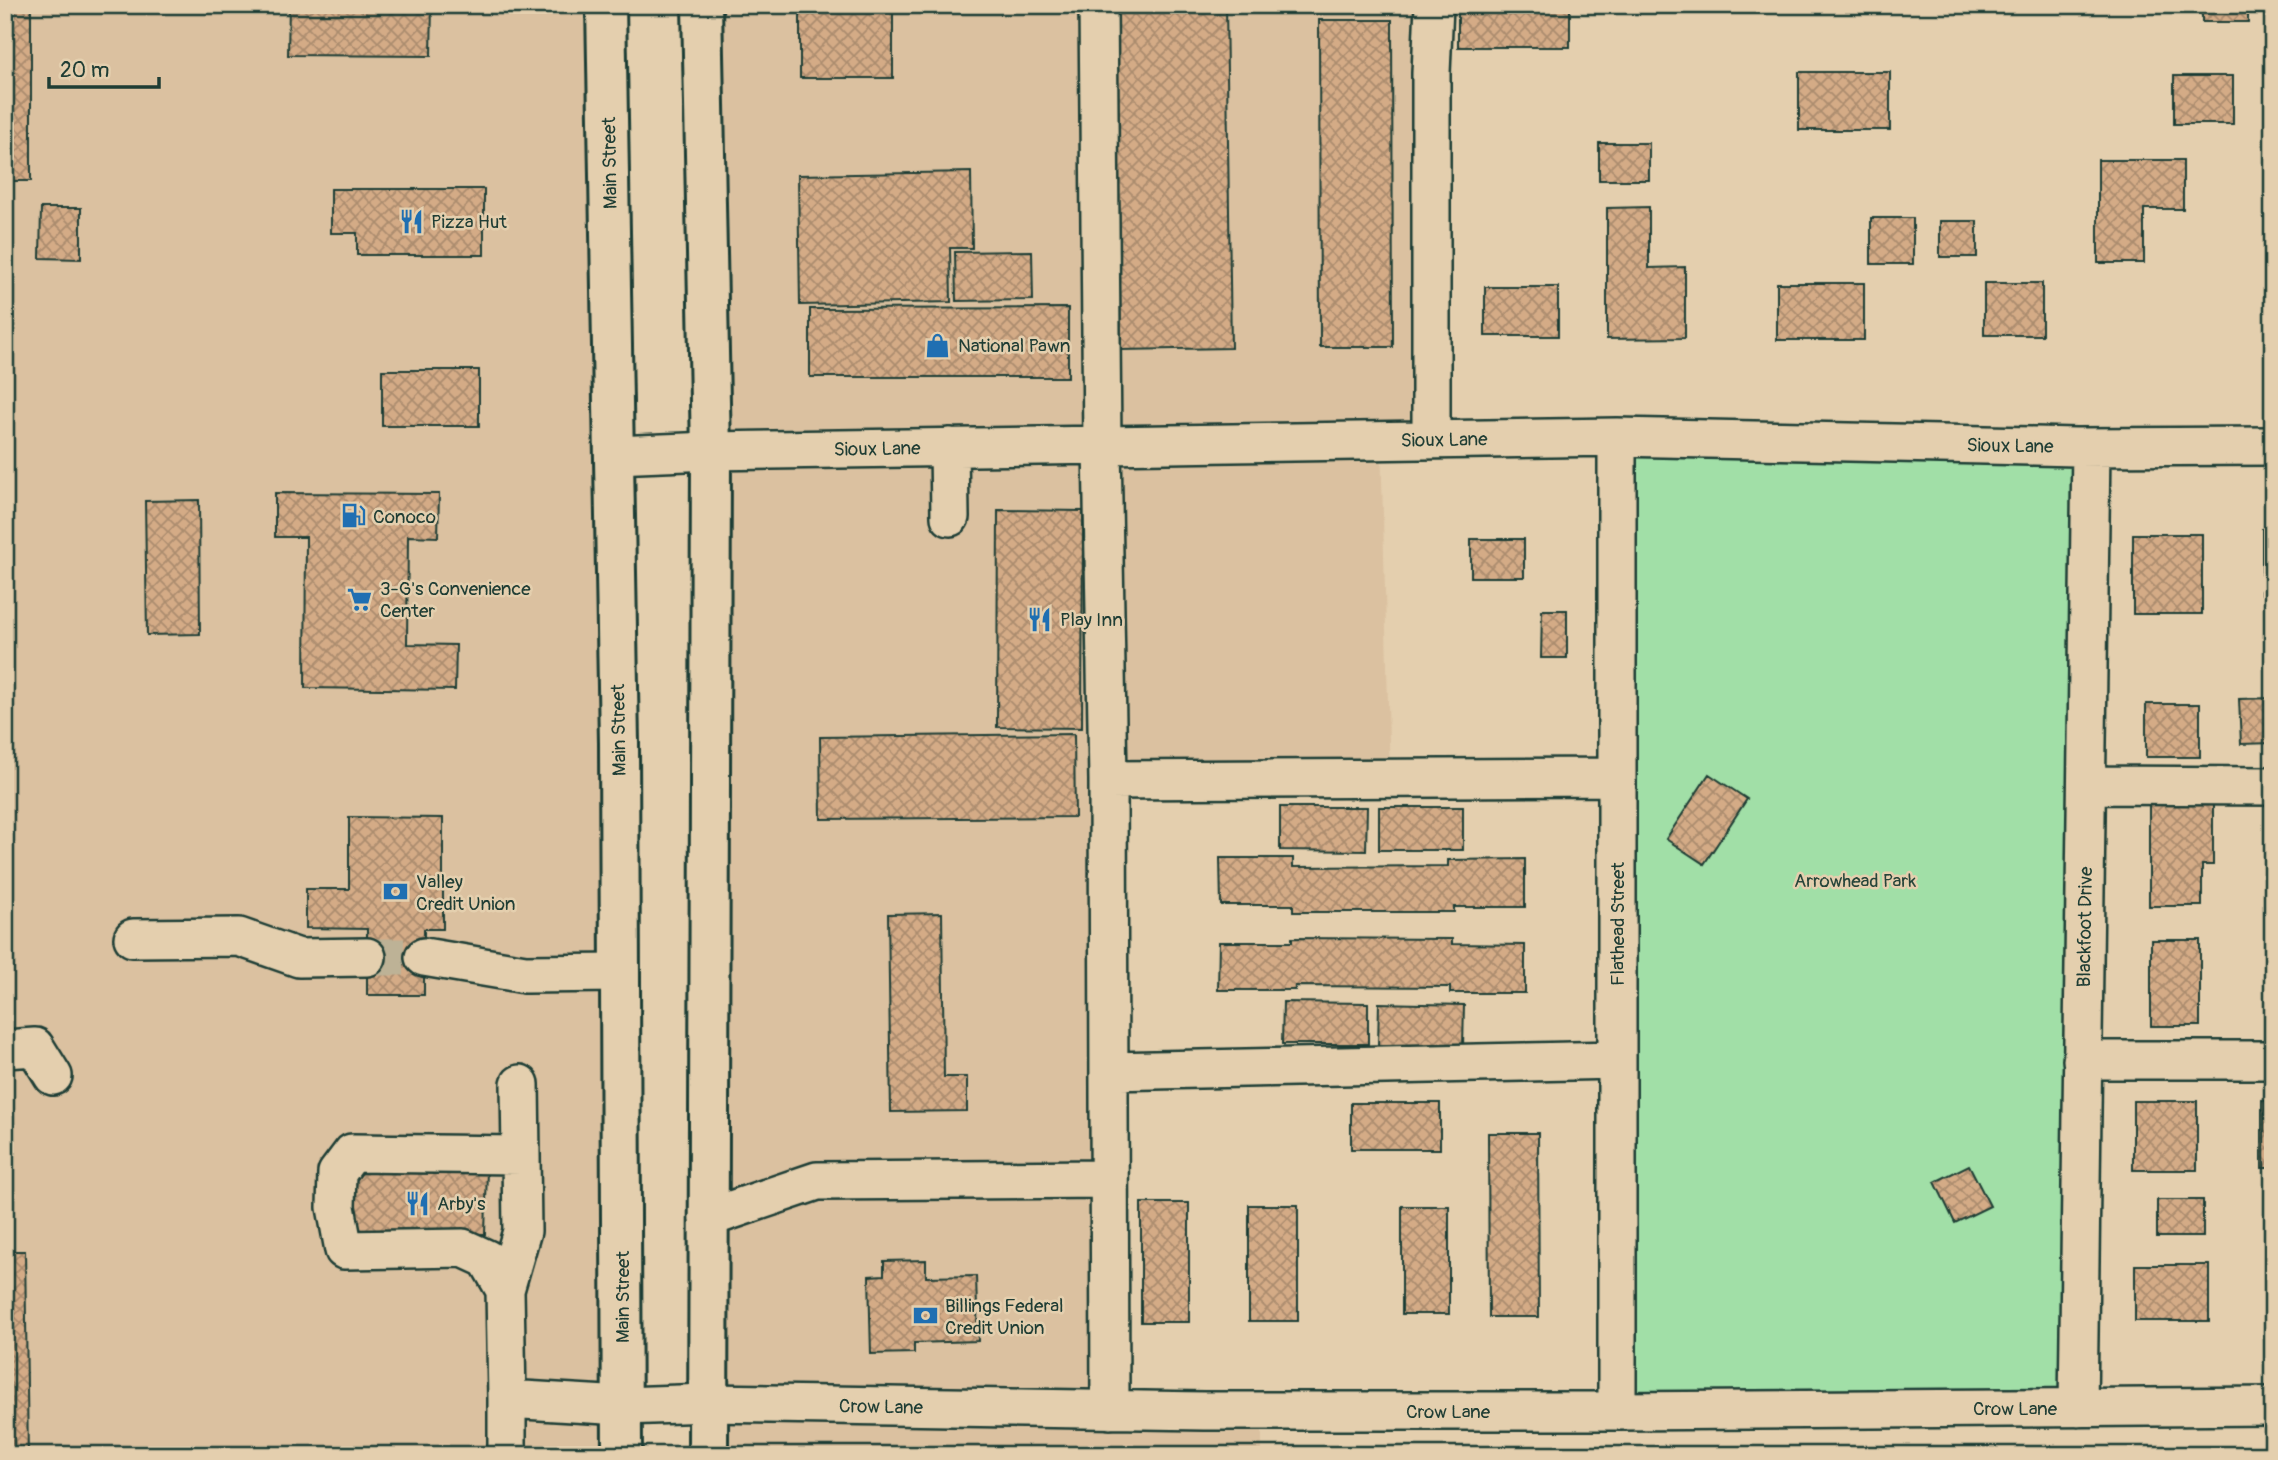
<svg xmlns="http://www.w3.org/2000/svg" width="2278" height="1460" font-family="Pangolin,sans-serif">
<defs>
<pattern id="building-cross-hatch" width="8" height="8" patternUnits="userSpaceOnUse" patternTransform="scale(1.75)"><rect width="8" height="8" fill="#d4ab86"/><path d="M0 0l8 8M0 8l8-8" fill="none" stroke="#ab8c6e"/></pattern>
</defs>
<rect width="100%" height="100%" fill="#e4cfae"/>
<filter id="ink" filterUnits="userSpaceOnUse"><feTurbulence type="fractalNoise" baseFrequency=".0143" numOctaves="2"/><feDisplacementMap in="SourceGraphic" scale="14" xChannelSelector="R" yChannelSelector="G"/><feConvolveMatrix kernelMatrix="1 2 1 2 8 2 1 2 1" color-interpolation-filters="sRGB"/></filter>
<g filter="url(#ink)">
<path fill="#dbc1a0" d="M5,5H606L616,1455H5Z
M702,5H1436L1431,439L1381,441L1390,779L1109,780L1110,1408L1262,1411V1455H708Z"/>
<path fill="#a1dfa7" stroke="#608e6e" stroke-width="2" d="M2076,447L2063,1391L1617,1396L1632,453Z"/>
<path fill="url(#building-cross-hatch)" stroke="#1f3d34" stroke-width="2" d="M5,5H31V181H5Z
M289,5H432L431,56L288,55Z
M800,5H893V78H800Z
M1115,5H1226L1231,348L1121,350Z
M1458,5H1570V47H1458Z
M2202,5H2248V22H2202Z
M1319,20H1392L1393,347H1320Z
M1799,72H1890V130H1799Z
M2174,76H2233V124H2174Z
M1599,143H1649V180H1599Z
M2098,160H2183V209H2144V263H2098Z
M971,172L972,248H950L951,302L800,305L798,175Z
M331,189H484V255H357V233H331Z
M1649,207V268L1685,267V338L1607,339V208Z
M41,208H81V259L40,258Z
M1871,218H1913V264H1871Z
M1940,221H1977V257H1940Z
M1032,251L1033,300L956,301L955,252Z
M1777,283H1864V340H1777Z
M1984,283H2042V335H1984Z
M1485,287H1558V336H1485Z
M1068,308V377H810V309Z
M382,370H479V426H382Z
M275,493L439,494L438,537L408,536L407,644L456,645L455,690L305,688L306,537H275Z
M199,500L200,634L147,635L145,501Z
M998,510L1083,511L1082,728L997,727Z
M2262,529H2273V594H2262Z
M2133,534H2202V614H2133Z
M1471,539H1524V577H1471Z
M1542,610H1567V658H1541Z
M2273,698V743L2241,744L2239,699Z
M2146,704H2200V757H2146Z
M1074,734L1075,817L821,819L820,737Z
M1709,774L1747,799L1704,864L1666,839Z
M2149,801H2213V865H2202V906H2149Z
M1280,807H1367L1366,851L1280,850Z
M1379,807H1463V850H1379Z
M349,817L443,818V929H424V995H367V929L306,928V889H349Z
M1220,858H1293V867L1448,866V860L1525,859V907H1454V912H1293V905H1221Z
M942,913L944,1077H967V1111L891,1112L888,914Z
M1292,938L1452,939V944L1525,945V993H1450V987L1295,986V990H1218L1219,942H1292Z
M2151,940H2200V1026H2151Z
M1283,1002L1368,1003V1044H1282Z
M1379,1003L1464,1005L1463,1047L1378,1045Z
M5,1079L6,1225H5Z
M2262,1100H2273V1168H2262Z
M2133,1101H2197V1170H2133Z
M1351,1103H1440V1149H1351Z
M1488,1133H1538L1539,1317H1489Z
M1969,1165L1990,1206L1955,1223L1935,1182Z
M351,1168L487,1170L485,1234L350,1232Z
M2157,1200H2203V1237H2157Z
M1141,1203H1189V1322H1141Z
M1249,1205H1298V1321H1249Z
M1402,1206H1449V1314H1402Z
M5,1251H25L28,1455H5Z
M926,1260V1277L976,1276L978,1341L914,1343V1353L871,1354L869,1276L884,1275V1261Z
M2135,1265H2209V1321H2135Z"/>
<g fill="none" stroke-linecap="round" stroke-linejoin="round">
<path stroke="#bdb296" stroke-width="37" stroke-dasharray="37 18" stroke-linecap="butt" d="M367,957H424"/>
<defs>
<path id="minor" d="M1098,5L1102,445L1108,780L1110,1410
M1617,437V1411
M1431,439V73L1434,5
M949,447L950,517
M614,455L711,451L1617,437L2076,447L2273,446
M1108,780L1617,777
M2087,785L2273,786
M133,938L239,937L299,958L367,957
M424,957L525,974L620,973
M5,1049L35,1047L53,1076
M2082,1060H2273
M1109,1071L1617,1060
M520,1084L521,1155
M708,1218L817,1181L1109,1179
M505,1290L487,1259L463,1248L344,1250L336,1207L337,1173L352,1153L521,1155L522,1231L505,1290L507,1399
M2078,1408L2091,447
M507,1455V1399L623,1406L708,1403L1204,1411H1617L2273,1406"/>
<path id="major" d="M606,5L619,743L622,1455
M702,5L711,451L708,1455"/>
</defs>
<use href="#minor" stroke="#1f3d34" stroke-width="42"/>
<use href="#major" stroke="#1f3d34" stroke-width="44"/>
<use href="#minor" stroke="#e4cfae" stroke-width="37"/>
<use href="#major" stroke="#e4cfae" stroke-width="38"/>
</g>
</g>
<defs>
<symbol id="restaurant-bare" viewBox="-9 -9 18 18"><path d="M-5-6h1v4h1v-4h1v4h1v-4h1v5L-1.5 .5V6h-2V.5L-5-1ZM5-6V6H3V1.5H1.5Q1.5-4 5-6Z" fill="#1f6fb2" stroke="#e4cfae" stroke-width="2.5" paint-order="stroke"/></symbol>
<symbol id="shop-bare" viewBox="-9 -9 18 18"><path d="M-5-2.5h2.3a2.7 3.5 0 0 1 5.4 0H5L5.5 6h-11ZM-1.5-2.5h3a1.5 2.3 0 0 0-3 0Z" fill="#1f6fb2" stroke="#e4cfae" stroke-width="2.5" paint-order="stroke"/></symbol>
<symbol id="fuel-bare" viewBox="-9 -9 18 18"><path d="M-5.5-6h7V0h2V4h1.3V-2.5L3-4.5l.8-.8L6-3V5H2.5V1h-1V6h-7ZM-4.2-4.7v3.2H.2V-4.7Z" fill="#1f6fb2" stroke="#e4cfae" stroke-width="2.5" paint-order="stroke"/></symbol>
<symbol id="supermarket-bare" viewBox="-9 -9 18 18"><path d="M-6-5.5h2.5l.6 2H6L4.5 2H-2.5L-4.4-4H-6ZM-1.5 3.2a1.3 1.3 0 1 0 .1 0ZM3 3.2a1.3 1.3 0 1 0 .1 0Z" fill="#1f6fb2" stroke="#e4cfae" stroke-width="2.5" paint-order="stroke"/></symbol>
<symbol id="bank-bare" viewBox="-9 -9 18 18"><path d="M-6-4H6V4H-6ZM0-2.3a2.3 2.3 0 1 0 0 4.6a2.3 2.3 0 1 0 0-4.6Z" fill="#1f6fb2" stroke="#e4cfae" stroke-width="2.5" paint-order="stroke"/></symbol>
</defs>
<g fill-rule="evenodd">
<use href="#restaurant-bare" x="394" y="204" width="35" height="35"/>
<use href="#shop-bare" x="920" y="328" width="35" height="35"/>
<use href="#fuel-bare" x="336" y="498" width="35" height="35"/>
<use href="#supermarket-bare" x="342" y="582" width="35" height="35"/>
<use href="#restaurant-bare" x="1022" y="602" width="35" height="35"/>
<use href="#bank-bare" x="378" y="874" width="35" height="35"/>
<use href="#restaurant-bare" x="400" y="1186" width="35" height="35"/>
<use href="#bank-bare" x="908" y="1298" width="35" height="35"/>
</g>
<g text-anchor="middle" stroke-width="5" stroke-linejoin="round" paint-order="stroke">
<g font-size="19" fill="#1f3d34" stroke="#e4cfae">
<text transform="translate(609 163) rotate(-91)" y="7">Main Street</text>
<text transform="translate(1444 439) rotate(-1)" y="7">Sioux Lane</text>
<text transform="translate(2010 445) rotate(1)" y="7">Sioux Lane</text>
<text transform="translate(877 448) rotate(-1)" y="7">Sioux Lane</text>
<text transform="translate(618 730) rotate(-91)" y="7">Main Street</text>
<text transform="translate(1617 924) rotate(-90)" y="7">Flathead Street</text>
<text transform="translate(2084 927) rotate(-89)" y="7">Blackfoot Drive</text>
<text transform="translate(622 1297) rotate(-90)" y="7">Main Street</text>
<text transform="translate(881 1406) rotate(1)" y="7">Crow Lane</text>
<text x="2015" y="1415">Crow Lane</text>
<text x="1448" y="1418">Crow Lane</text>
</g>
<g font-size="19" fill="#1f3d34" stroke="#e4cfae" text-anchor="start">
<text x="431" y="228">Pizza Hut</text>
<text x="958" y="352">National Pawn</text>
<text x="373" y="523">Conoco</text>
<text x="380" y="595">3-G's Convenience<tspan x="380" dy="22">Center</tspan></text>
<text x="1060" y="626">Play Inn</text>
<text x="416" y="888">Valley<tspan x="416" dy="22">Credit Union</tspan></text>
<text x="437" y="1210">Arby's</text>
<text x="945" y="1312">Billings Federal<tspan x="945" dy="22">Credit Union</tspan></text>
</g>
<g font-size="19" fill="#26453a" stroke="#e4cfae">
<text x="1855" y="887">Arrowhead Park</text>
</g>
</g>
<rect width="2278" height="1460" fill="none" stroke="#e4cfae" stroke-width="28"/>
<rect x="14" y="14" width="2250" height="1432" fill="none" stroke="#1f3d34" stroke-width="2.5" filter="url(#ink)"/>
<path d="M49 77v10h110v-10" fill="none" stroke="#1f3d34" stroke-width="3.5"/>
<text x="60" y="77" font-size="21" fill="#1f3d34" stroke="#e4cfae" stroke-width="5" paint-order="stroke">20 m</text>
</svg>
